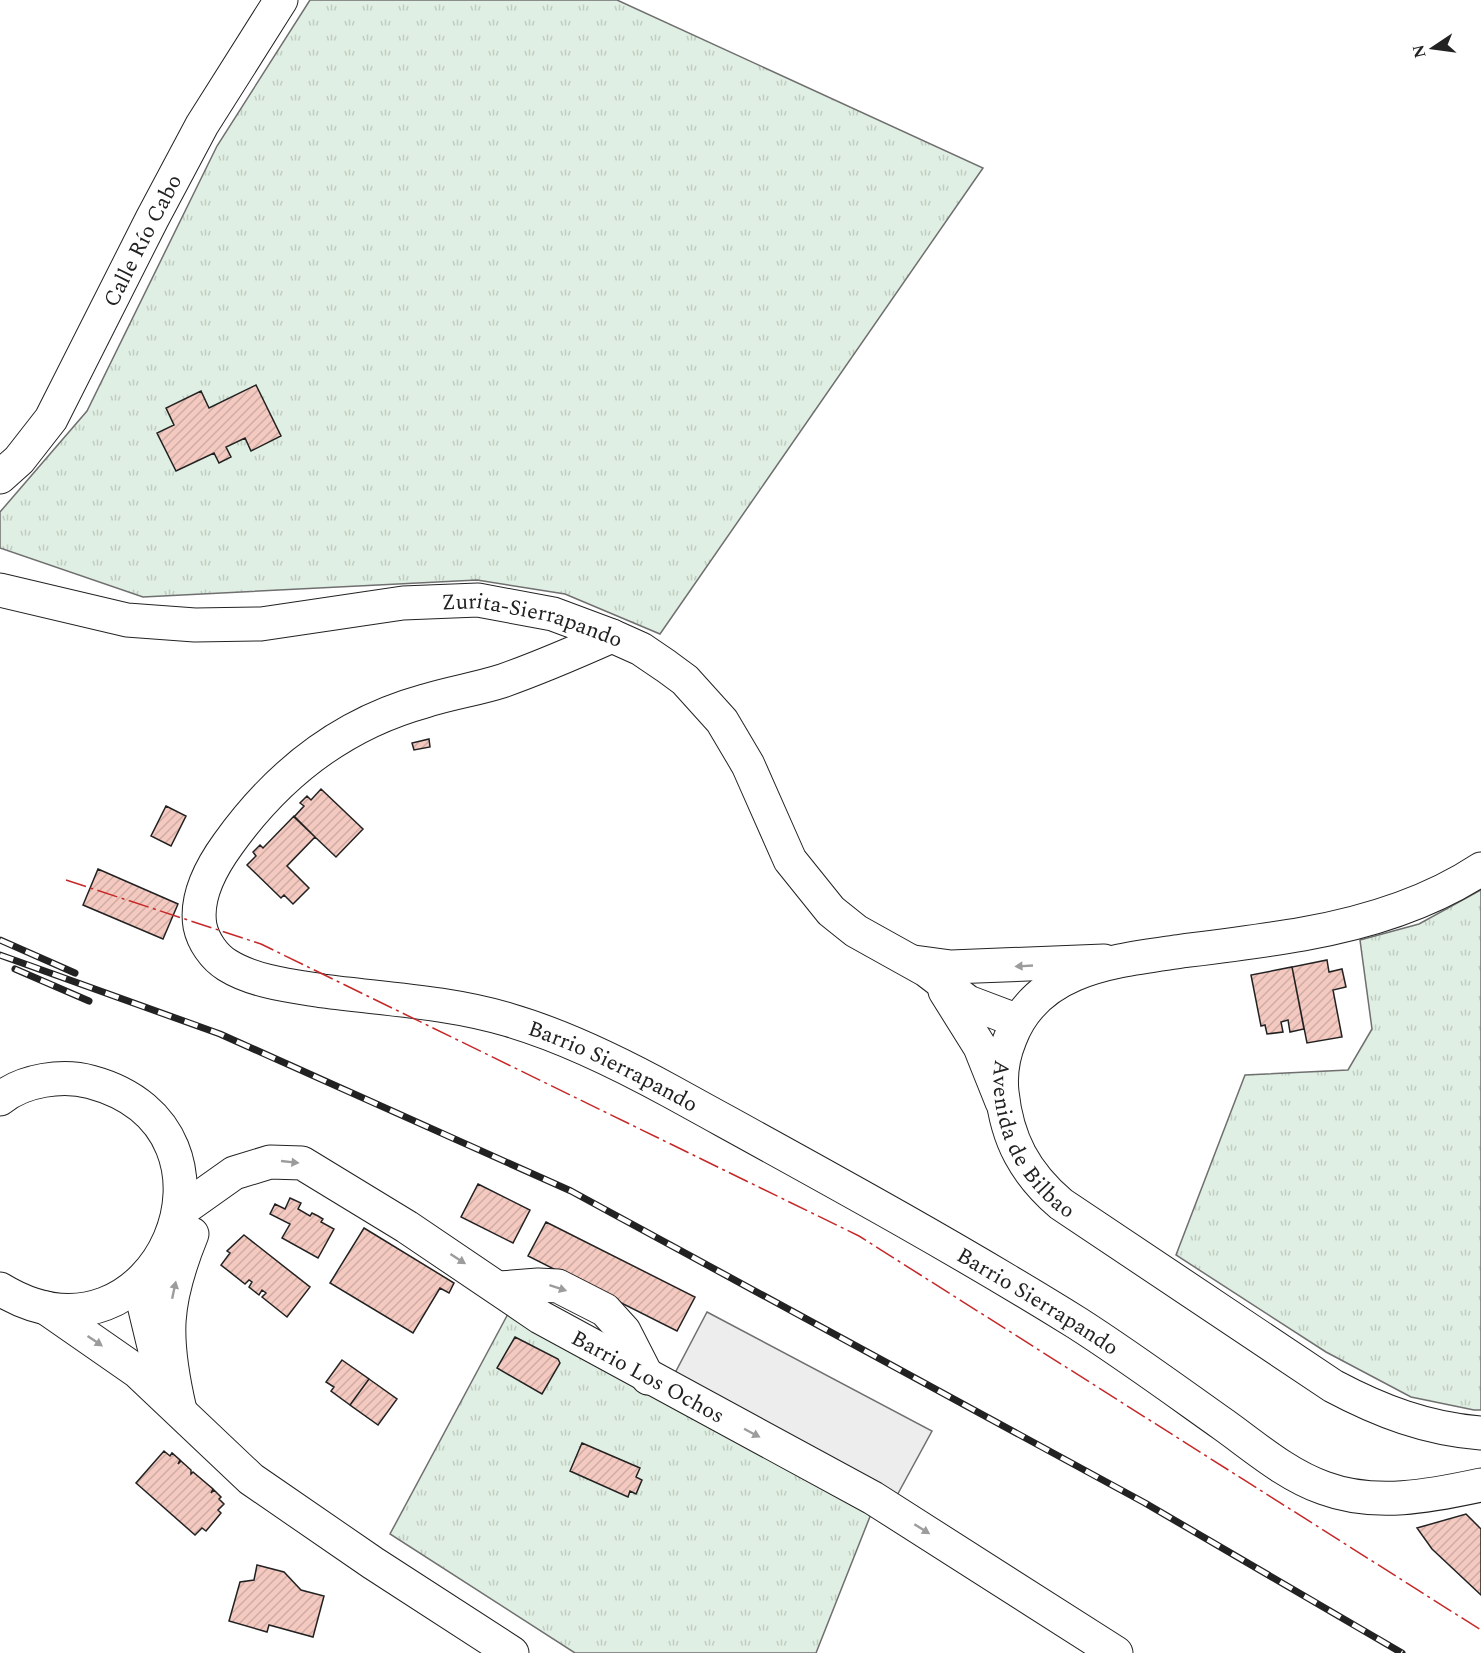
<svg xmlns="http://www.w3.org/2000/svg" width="1481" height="1653" font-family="Spectral,serif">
<defs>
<pattern id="grass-tufts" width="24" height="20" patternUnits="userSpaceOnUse" patternTransform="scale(1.5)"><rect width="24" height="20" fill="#e0efe3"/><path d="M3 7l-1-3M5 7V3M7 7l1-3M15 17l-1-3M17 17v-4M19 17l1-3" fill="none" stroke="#c0cdc2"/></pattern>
<pattern id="building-hatch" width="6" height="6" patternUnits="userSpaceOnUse" patternTransform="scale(1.5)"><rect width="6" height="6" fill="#f3c9c0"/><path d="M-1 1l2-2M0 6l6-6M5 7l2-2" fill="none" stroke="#d0aca5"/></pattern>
</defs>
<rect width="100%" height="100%" fill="#fff"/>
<path fill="url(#grass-tufts)" stroke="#6f6f6f" stroke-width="1.5" d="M310,0H617L983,168L660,634L565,594L477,580L143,597L0,548V512L87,411L217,146Z
M1481,890V1410H1474L1411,1397L1326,1352L1176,1255L1245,1075L1348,1070L1372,1029L1360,940L1419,924Z
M509,1312L871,1514L816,1653H575L390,1534Z"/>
<path fill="#ededed" stroke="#6f6f6f" stroke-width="1.5" d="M707,1312L932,1431L895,1499L674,1375Z"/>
<path fill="url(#building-hatch)" stroke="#222" stroke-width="1.5" d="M256,385L281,436L251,451L245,438L226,447L231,457L219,463L214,453L176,471L157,433L174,425L166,408L201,391L209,408Z
M429,739L430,747L414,750L412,743Z
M321,789L363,829L336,857L294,817L304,806L300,803L307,796L311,800Z
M166,806L186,816L171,846L151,836Z
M294,816L315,837L287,866L309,888L293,904L284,895L281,898L247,865L256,856L253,852L260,845L263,848Z
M98,869L178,904L163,939L83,905Z
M1327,960L1329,972L1342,969L1346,987L1333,990L1342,1037L1307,1043L1292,967Z
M1292,967L1304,1029L1290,1032L1288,1020L1281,1022L1283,1032L1267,1034L1265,1025L1261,1026L1251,975Z
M478,1184L530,1210L513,1243L461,1217Z
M290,1198L301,1203L298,1209L310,1216L312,1213L318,1216L323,1219L321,1222L334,1229L318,1258L282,1238L290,1224L270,1214L275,1204L285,1209Z
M546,1222L695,1297L677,1331L528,1256Z
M364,1228L454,1283L449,1293L440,1288L413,1333L330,1283Z
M244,1235L310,1287L287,1317L262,1297L266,1293L262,1290L259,1295L249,1287L252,1282L249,1280L245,1284L221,1265L230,1253L227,1251Z
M515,1337L558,1359L560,1363L542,1394L497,1368Z
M342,1360L369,1379L350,1405L331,1391L334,1387L326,1382Z
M369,1379L397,1399L378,1425L350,1405Z
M582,1443L640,1468L636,1477L642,1480L636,1494L630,1491L628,1497L570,1471Z
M164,1451L170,1456L172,1453L180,1460L178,1464L181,1461L191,1470V1474L193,1472L213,1489L211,1493L214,1490L221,1497L219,1499L224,1504L218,1510L221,1513L206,1531L202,1528L195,1535L136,1483Z
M1466,1514L1481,1529V1595L1432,1549L1417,1528Z
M257,1565L284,1572L301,1590L324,1596L313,1637L269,1625L267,1632L229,1621L240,1582L254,1580Z"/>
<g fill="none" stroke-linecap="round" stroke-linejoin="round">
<defs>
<g id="minor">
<path id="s1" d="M0,477L19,460L51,419L152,219L202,125L281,0"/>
<path id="s2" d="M0,590L127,620L195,625L261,624L403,603L478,600L553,614L612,636L641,649L666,666L685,680L722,721L748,765L790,860L831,911L856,931L926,970L968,1002L1018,1021"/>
<path id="s3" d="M612,636C576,652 539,668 502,681C477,689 450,693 425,701C341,724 278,774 228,844C212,866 195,897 200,926C203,941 214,957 227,965C254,982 292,986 323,991C384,999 449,1002 509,1020C564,1036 621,1064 672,1092C808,1167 945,1241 1077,1323C1127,1355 1176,1391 1224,1425C1256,1448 1287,1475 1324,1488C1375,1507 1430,1496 1481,1485"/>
<path d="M914,962L951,967L1104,961"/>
<path d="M945,991L980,1047L1002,1102"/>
<path d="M0,1099C23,1080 63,1074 91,1082C265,1129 157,1385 0,1289"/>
<path id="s4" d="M179,1212L234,1173L270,1162L302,1163L407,1227L540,1317L873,1498L1116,1653"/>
<path d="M143,1280L144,1305L157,1359"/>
<path d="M500,1288L538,1285L558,1286L605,1310L624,1331L648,1378"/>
<path d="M46,1308L138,1372L251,1479L373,1563L512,1653"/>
<path d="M180,1410C163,1337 164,1303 192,1234"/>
</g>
<g id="highway">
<path id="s5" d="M1481,869C1428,904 1365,923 1303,934C1263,941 1222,946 1182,951C1115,961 1037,967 1010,1039C1003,1056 1000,1073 1002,1092C1007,1140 1025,1173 1061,1204L1333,1386C1380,1411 1427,1429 1481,1433"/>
</g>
</defs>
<use href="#minor" stroke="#222" stroke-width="35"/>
<use href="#highway" stroke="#222" stroke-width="35"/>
<use href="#minor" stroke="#fff" stroke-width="33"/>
<use href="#highway" stroke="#fff" stroke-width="33"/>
<defs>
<path id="rail" d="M0,940L75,973
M0,955L220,1034L571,1191L1145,1503L1402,1653
M15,969L89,1001"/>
</defs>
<use href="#rail" stroke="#222" stroke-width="7"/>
<use href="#rail" stroke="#fff" stroke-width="4.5" stroke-dasharray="14" stroke-linecap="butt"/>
<path stroke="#c62828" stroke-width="1.5" stroke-dasharray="21 4.5 3 4.5" stroke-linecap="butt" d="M66,880L261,944L859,1236L1481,1630"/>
</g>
<defs><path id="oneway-solid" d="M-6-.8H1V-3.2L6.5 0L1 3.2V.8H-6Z" transform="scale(1.5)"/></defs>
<g fill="#9c9c9c">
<use href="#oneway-solid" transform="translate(1024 966) rotate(177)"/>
<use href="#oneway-solid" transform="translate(290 1162) rotate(6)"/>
<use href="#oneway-solid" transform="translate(458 1259) rotate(33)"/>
<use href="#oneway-solid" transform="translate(558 1288) rotate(18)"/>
<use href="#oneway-solid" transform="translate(174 1290) rotate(-78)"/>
<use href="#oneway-solid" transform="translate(95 1341) rotate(34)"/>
<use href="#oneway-solid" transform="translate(752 1433) rotate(28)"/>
<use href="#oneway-solid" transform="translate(922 1529) rotate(32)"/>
</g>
<g text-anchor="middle" stroke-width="4.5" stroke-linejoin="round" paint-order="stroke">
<g font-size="22" fill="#222" stroke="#fff">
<text dy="8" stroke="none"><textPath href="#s1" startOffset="278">Calle Río Cabo</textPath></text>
<text dy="8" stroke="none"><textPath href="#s2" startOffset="540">Zurita-Sierrapando</textPath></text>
<text dy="8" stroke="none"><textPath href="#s3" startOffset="987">Barrio Sierrapando</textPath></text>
<text dy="8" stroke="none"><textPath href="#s5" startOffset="628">Avenida de Bilbao</textPath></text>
<text dy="8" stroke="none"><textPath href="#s3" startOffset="1473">Barrio Sierrapando</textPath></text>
<text dy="8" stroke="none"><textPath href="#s4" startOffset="544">Barrio Los Ochos</textPath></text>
</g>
</g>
<g transform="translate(1433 48) rotate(257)" stroke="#ffffff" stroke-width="4.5" paint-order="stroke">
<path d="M0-4.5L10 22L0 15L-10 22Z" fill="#222222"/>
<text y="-9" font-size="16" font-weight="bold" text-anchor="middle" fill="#222222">N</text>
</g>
</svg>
